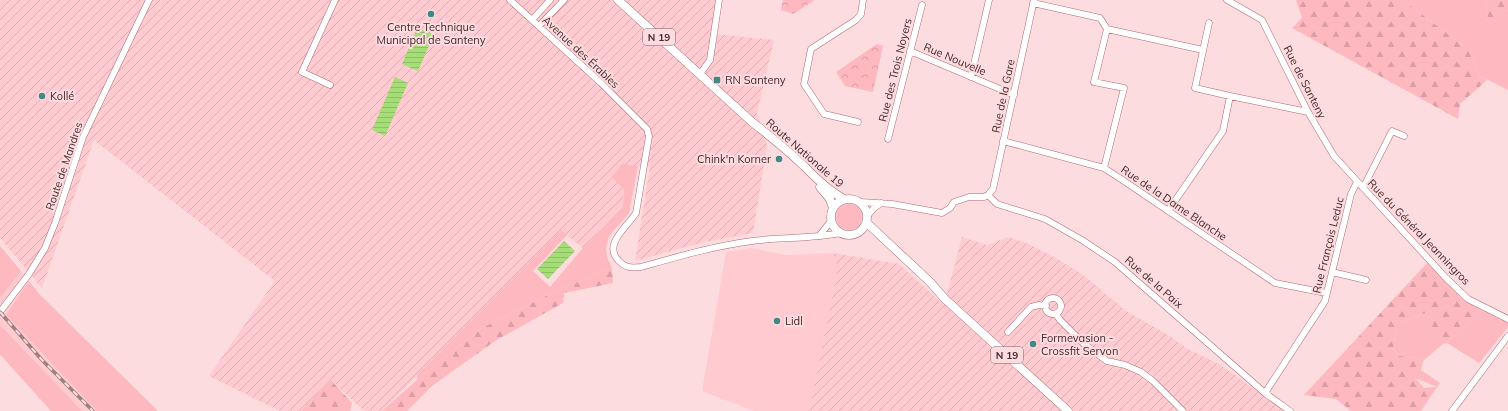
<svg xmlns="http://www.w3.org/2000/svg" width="1508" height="411" font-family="Mulish,sans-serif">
<defs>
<pattern id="industrial-furrows" width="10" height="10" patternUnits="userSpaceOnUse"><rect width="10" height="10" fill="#ffcbd0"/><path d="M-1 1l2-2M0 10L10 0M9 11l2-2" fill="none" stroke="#dcaeb3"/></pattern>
<pattern id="forest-firs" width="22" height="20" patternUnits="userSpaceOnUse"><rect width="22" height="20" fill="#feb8bf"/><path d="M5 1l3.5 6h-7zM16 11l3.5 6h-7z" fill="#db9ea4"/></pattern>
<pattern id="park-crowns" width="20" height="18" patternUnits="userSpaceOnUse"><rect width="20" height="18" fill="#feb8bf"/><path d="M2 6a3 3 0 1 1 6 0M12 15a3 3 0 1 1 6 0" fill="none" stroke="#db9ea4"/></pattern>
<pattern id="water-rules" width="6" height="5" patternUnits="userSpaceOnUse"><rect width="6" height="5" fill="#a5dd76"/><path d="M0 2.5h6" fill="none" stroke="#8fbe66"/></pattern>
</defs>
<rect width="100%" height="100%" fill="#fcdcde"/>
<path fill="#ffcbd0" d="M0,246L40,295L158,411H51L0,355Z
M751,248L785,255L833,253L838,268L809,411H754L702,391L726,252Z"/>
<path fill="url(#industrial-furrows)" d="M0,0H719L715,34L774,40L757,113L767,145L753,233L700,243L635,261L650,166H638L624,189L623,205L583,248L561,231L382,411H364L330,379L301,411H280L209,376L275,281L94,140L42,288L0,238Z
M962,237L987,245L1008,237L1026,243L1054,257L1082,274L1126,311L1170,336L1186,348L1219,364L1285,411H809L838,268L833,253L899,264L944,305Z"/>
<path fill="#feb8bf" d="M1403,0H1485L1488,11L1487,21L1496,23L1501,10L1508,11V90L1480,76L1469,50Z
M622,164L638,166L629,213L609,236L606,248L607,257L612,268L556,291L482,328L417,380V375L561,230L567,235L533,271L550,287L583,248L623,206L624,189L612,177Z
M836 217a13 13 0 1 1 26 0a13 13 0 1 1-26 0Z
M0,246L21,271L0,298Z
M29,281L40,295L158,411H97L6,315Z
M1433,310L1447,343L1481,310L1508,323V327L1479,363L1447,343L1443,344L1423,361L1421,370L1440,383L1437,387L1415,378L1421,359L1400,356L1393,348L1397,324Z
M0,325L82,411H51L0,354Z"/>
<path fill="url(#forest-firs)" d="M1296,0H1403L1469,50L1480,76L1487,80L1460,104L1458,119L1292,28L1302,18Z
M1485,0H1508V11L1501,10L1497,23L1487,21L1488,11Z
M1428,262L1462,299L1481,310L1447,343L1432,336L1433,310L1397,324L1393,349L1400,356L1422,359L1415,378L1424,388L1437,387L1421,411H1351L1336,399L1304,395Z
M612,268L613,283L564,293L563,303L495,341L432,386L407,411H382L417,380L482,328L556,291Z
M330,379L352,403L350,411H301Z"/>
<path fill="url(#park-crowns)" d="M783,0H815L793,14L781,10Z
M877,44L883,46L873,92L845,86L836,72Z"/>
<path fill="url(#water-rules)" d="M417,28L434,34L418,71L402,64Z
M395,77L408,83L385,136L372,130Z
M564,241L575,251L548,279L537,269Z"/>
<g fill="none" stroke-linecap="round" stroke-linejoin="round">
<defs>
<path id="minor" d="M510,0L601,83L647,129L649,136L636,213C628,226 603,244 618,260C625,268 631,268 641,267C677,257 714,246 752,241C781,237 811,239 841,233
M1227,0L1262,20L1308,112L1334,156L1446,278L1468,299L1508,319
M1033,3L1100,18L1107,29L1203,50
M532,20L550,0
M539,26L564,0
M910,51L1014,95
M700,74L710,60L719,0
M971,77L989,0
M330,85L302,72L335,0
M1230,96L1308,112
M858,122L824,114L804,84L811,49L856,20L861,14L863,0
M888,139L922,5
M1003,141L1104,168L1124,181L1275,283L1326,293
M1104,168L1124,88L1094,82L1107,29
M1363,188L1392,131L1404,136
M988,195L997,204L1045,219L1082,240L1115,262L1265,393L1290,411
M988,195L993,189L1034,0
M860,202L892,204L942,213L950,208L954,202L969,197H984L988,195
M1168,211L1223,131L1230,96L1195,88L1209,23
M868,215L874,208L881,203
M819,236L831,221
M1332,272L1366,280
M1045 306a8 8 0 1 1 16 0a8 8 0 1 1-16 0Z
M0,312L29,274L45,248L55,223L83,137L149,0
M1056,314L1060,320L1084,344L1107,361L1125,365L1141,372L1153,381L1183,411
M1008,332L1031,307L1039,305L1046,306
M1265,393L1325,301L1351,194L1357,182
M1452,411L1508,336"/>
<path id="major" d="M618,0L752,122C770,136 787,150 804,166C816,178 829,191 844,199
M820,187L830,199L833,208
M831 217a18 18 0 1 1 36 0a18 18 0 1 1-36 0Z
M867,223L930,282L945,299L1068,411"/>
</defs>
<use href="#minor" stroke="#ae6971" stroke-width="7"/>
<use href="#major" stroke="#ae6971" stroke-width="9"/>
<use href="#minor" stroke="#fff" stroke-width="6"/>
<use href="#major" stroke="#fff" stroke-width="8"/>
<defs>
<path id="rail" d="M0,312L42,360L93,411"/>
</defs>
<use href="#rail" stroke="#9e7f82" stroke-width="3.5"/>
<use href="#rail" stroke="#fcdcde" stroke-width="2" stroke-dasharray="6" stroke-linecap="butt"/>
</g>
<g fill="#418986" stroke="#fcdcde" stroke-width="1.5">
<circle cx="431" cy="14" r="4"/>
<rect x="713" y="76" width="8" height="8" rx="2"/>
<circle cx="42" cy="96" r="4"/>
<circle cx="779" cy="159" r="4"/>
<circle cx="777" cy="321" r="4"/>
<circle cx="1033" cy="344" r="4"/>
</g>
<g text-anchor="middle" stroke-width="4" stroke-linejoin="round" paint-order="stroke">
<g fill="#fcdcde" stroke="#7d5e61" stroke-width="1">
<rect x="643" y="29" width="32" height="16" rx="3"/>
<rect x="991" y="347" width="32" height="16" rx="3"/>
</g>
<g font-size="10" font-weight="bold" fill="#46282c">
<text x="659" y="41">N 19</text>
<text x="1007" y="359">N 19</text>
</g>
<g font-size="11" fill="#46282c" stroke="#fcdcde" text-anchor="start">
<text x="431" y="31" text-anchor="middle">Centre Technique<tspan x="431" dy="13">Municipal de Santeny</tspan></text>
<text x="725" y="84">RN Santeny</text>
<text x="50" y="100">Kollé</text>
<text x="771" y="163" text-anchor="end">Chink'n Korner</text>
<text x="785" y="325">Lidl</text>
<text x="1041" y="342">Formevasion -<tspan x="1041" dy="13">Crossfit Servon</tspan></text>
</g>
<g font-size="11" fill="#46282c" stroke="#fcdcde">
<text transform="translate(581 52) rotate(43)" y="4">Avenue des Érables</text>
<text transform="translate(955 59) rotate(23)" y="4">Rue Nouvelle</text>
<text transform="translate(895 70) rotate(-76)" y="4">Rue des Trois Noyers</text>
<text transform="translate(1305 82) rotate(63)" y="4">Rue de Santeny</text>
<text transform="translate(1003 96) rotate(-78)" y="4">Rue de la Gare</text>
<text transform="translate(805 153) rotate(41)" y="4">Route Nationale 19</text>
<text transform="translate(64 166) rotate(-71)" y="4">Route de Mandres</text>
<text transform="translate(1174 203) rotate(34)" y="4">Rue de la Dame Blanche</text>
<text transform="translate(1419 232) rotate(46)" y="4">Rue du Général Jeanningros</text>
<text transform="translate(1328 245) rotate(-76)" y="4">Rue François Leduc</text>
<text transform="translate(1154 282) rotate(41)" y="4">Rue de la Paix</text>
</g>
</g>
</svg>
